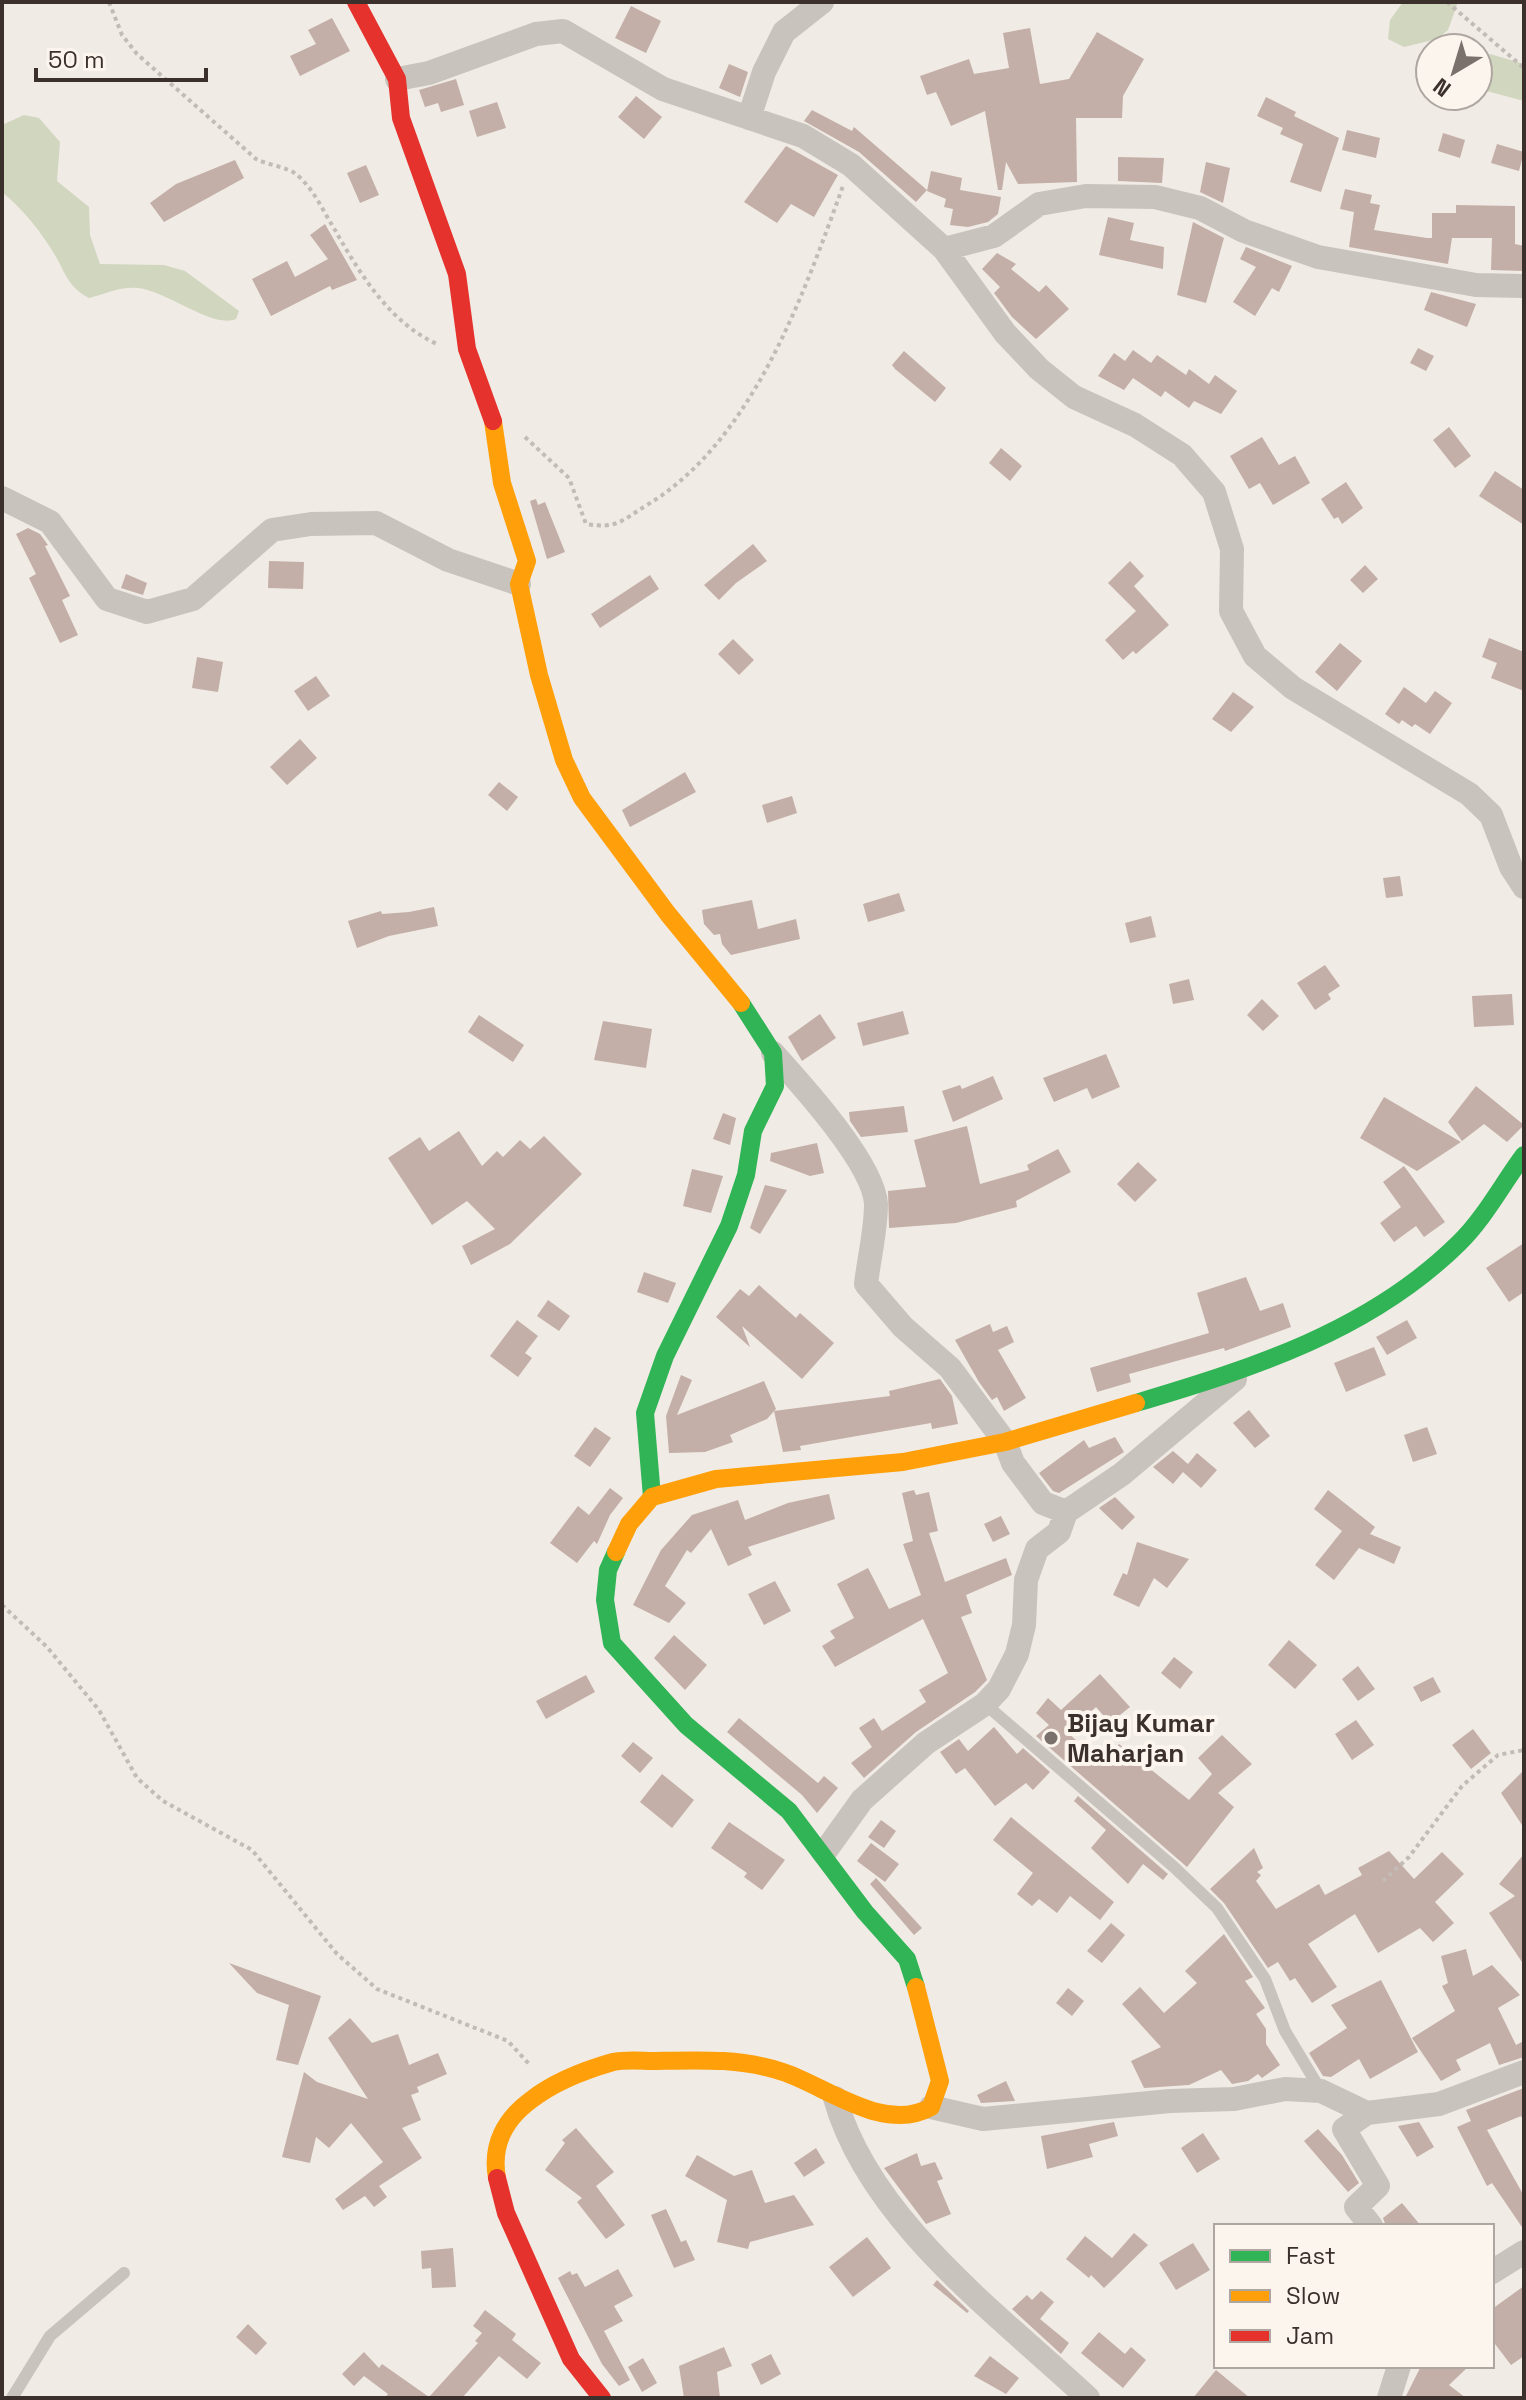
<svg xmlns="http://www.w3.org/2000/svg" width="1526" height="2400" font-family="'Space Grotesk',sans-serif">
<rect width="100%" height="100%" fill="#f0ebe5"/>
<path fill="#d1d6bf" d="M1403,2H1458L1448,30L1437,39L1404,47L1388,39L1390,20Z
M1490,54L1524,64V101L1483,90L1478,70Z
M24,115L39,118L60,142L57,181L89,207L90,235L100,264L164,265L185,271L239,311L236,319C213,329 167,291 138,288C121,286 105,294 89,298C68,287 66,274 55,255C42,233 22,208 2,192V125Z"/>
<path fill="#c3afa7" d="M631,6L661,21L646,53L615,38Z
M332,18L350,51L300,76L290,56L316,44L308,30Z
M1030,28L1040,84L1069,79L1097,32L1144,59L1123,96L1122,118H1076L1077,182L1018,184L1006,162L1002,190H998L985,111L951,126L936,92L927,95L920,76L969,59L974,74L1009,68L1003,33Z
M729,64L748,72L740,97L719,88Z
M456,79L464,105L441,112L438,103L425,107L419,90Z
M636,96L662,117L644,139L618,117Z
M1266,97L1296,112L1294,116L1339,138L1321,192L1290,182L1303,144L1280,134L1283,128L1257,116Z
M497,102L506,128L477,137L469,111Z
M812,110L852,131L854,127L927,190L916,202L859,152L804,121Z
M1347,130L1380,138L1376,158L1342,150Z
M1443,133L1465,140L1460,158L1438,151Z
M1497,144L1524,152L1519,171L1491,163Z
M786,146L838,175L814,217L791,204L777,223L744,202Z
M1118,157L1164,158L1162,183L1118,181Z
M235,160L244,178L164,222L150,203L176,184Z
M1206,162L1230,168L1223,203L1200,192Z
M366,165L379,195L360,203L347,173Z
M931,171L962,178L960,190L1001,197L998,214L988,222L968,227L950,225L953,209L944,207L946,199L927,191Z
M1345,189L1372,195L1370,203L1380,205L1374,230L1427,238H1432V213H1456V205L1515,206V244L1524,246V271L1491,270L1492,238H1452L1448,264L1349,247L1354,212L1340,209Z
M1108,217L1134,223L1130,240L1164,247L1163,269L1099,255Z
M1193,222L1224,238L1206,303L1177,295Z
M325,224L357,280L332,290L330,286L271,316L252,279L287,261L295,277L328,259L310,235Z
M1246,247L1292,266L1279,292L1272,288L1255,316L1233,302L1256,267L1240,259Z
M997,253L1016,264L1011,269L1039,292L1046,285L1069,309L1036,339L1012,317L994,293L1000,287L982,269Z
M1431,292L1476,304L1467,327L1424,310Z
M1418,348L1434,356L1426,371L1410,363Z
M1133,350L1151,363L1157,355L1186,375L1189,369L1209,384L1215,375L1237,391L1221,414L1194,401L1189,408L1165,391L1161,397L1133,378L1124,390L1098,376L1114,353L1125,361Z
M904,351L946,388L935,402L895,369L892,365Z
M1449,427L1471,456L1455,468L1433,440Z
M1262,437L1279,465L1295,456L1310,483L1273,505L1260,483L1249,489L1230,456Z
M1001,448L1022,466L1010,481L989,463Z
M1495,471L1524,490V525L1479,496Z
M1346,482L1363,508L1342,524L1338,517L1334,519L1321,499Z
M536,499L538,505L545,502L565,552L547,559L530,501Z
M28,528L40,534L48,545L45,546L70,596L62,600L78,635L60,643L29,578L36,574L16,534Z
M753,544L767,561L736,583L719,600L704,585Z
M269,561L304,562L303,589L268,588Z
M1130,561L1144,576L1134,586L1169,625L1136,654L1133,651L1123,660L1105,640L1136,611L1108,583Z
M1365,565L1378,579L1363,593L1350,580Z
M126,574L147,583L143,595L121,588Z
M650,575L659,589L600,628L591,614Z
M1489,638L1524,652V691L1491,678L1497,663L1482,657Z
M733,639L754,660L739,675L718,654Z
M1340,643L1362,661L1337,691L1315,672Z
M197,657L223,662L218,692L192,688Z
M316,676L330,696L308,711L294,691Z
M1404,687L1426,703L1435,691L1452,703L1430,734L1415,724L1412,727L1402,720L1399,724L1385,714Z
M1233,692L1254,707L1231,732L1212,719Z
M300,739L317,758L287,785L270,767Z
M685,772L696,792L630,827L622,810Z
M499,782L518,797L507,811L488,795Z
M792,796L797,813L767,823L762,805Z
M1400,876L1403,896L1386,898L1383,878Z
M899,893L905,911L868,922L863,904Z
M752,900L758,929L796,919L800,939L731,955L722,944L720,934L714,935L704,924L702,910Z
M434,907L438,926L389,936L357,948L348,921L381,911L382,914L409,912Z
M1151,916L1156,937L1130,943L1125,923Z
M1325,965L1340,986L1328,994L1331,999L1315,1010L1297,983Z
M1189,979L1194,1000L1173,1004L1169,984Z
M1512,994L1514,1025L1474,1027L1472,996Z
M1262,999L1279,1016L1263,1031L1247,1015Z
M903,1011L909,1034L863,1046L857,1023Z
M820,1014L836,1038L802,1061L788,1037Z
M479,1015L524,1045L513,1062L468,1032Z
M603,1021L652,1029L646,1068L594,1060Z
M1106,1054L1120,1087L1092,1099L1087,1088L1054,1102L1043,1078Z
M993,1076L1003,1099L953,1122L942,1091L960,1085L962,1089Z
M1476,1086L1524,1125L1507,1142L1484,1124L1462,1141L1448,1122Z
M1384,1097L1461,1142L1417,1171L1360,1138Z
M904,1106L908,1132L861,1137L850,1121L849,1112Z
M723,1113L736,1118L730,1145L713,1139Z
M967,1126L980,1184L1029,1170L1027,1165L1058,1149L1071,1172L1016,1201L1017,1207L956,1223L889,1228L888,1191L926,1187L914,1140Z
M459,1131L482,1166L497,1151L503,1157L520,1140L530,1149L544,1136L582,1174L510,1244L471,1265L462,1246L495,1229L467,1201L432,1225L388,1158L420,1137L429,1151Z
M817,1143L824,1173L810,1176L770,1161L771,1153Z
M1138,1162L1157,1180L1135,1202L1117,1184Z
M1404,1166L1445,1222L1424,1237L1416,1226L1394,1242L1380,1223L1401,1207L1383,1182Z
M692,1169L723,1176L711,1213L683,1206Z
M765,1185L787,1190L760,1234L750,1228Z
M1524,1243V1292L1509,1302L1486,1268Z
M644,1272L676,1283L668,1303L637,1292Z
M1246,1277L1260,1311L1283,1303L1291,1327L1225,1351L1224,1348L1129,1374L1131,1382L1097,1392L1090,1368L1209,1333L1197,1293Z
M759,1285L796,1318L800,1313L834,1343L802,1379L742,1326L750,1347L716,1317L740,1289L749,1296Z
M548,1300L570,1316L559,1331L537,1316Z
M517,1320L538,1336L525,1353L532,1358L518,1377L490,1356Z
M1407,1320L1417,1338L1387,1355L1376,1337Z
M990,1324L993,1332L1007,1326L1014,1342L998,1350L1026,1398L1004,1411L997,1397L992,1400L979,1382L955,1340Z
M1374,1347L1386,1375L1346,1392L1334,1363Z
M681,1375L692,1380L677,1415L764,1381L776,1409L767,1419L730,1435L733,1442L705,1452L669,1453L666,1416Z
M940,1379L952,1396L958,1424L932,1429L931,1423L800,1446L801,1450L783,1452L774,1411L890,1396L889,1391Z
M1249,1410L1270,1436L1255,1448L1233,1423Z
M595,1427L611,1438L590,1467L574,1456Z
M1427,1427L1437,1454L1413,1462L1404,1435Z
M1115,1437L1124,1452L1059,1493L1053,1491L1039,1473L1084,1440L1089,1448Z
M1173,1451L1188,1464L1197,1453L1217,1470L1201,1488L1183,1472L1173,1484L1153,1467Z
M610,1488L623,1498L610,1515L597,1544L594,1541L577,1563L550,1543L578,1506L589,1515Z
M914,1490L916,1495L929,1492L938,1531L929,1533L945,1582L1006,1558L1012,1575L966,1595L972,1613L961,1617L987,1680L975,1692L916,1732L864,1778L851,1763L872,1747L859,1728L874,1718L882,1731L926,1702L919,1690L948,1673L923,1619L835,1667L822,1646L835,1638L830,1631L854,1618L837,1584L868,1568L889,1609L921,1595L903,1544L913,1541L902,1493Z
M1328,1490L1375,1527L1370,1534L1401,1547L1394,1564L1359,1548L1334,1580L1315,1565L1342,1531L1314,1509Z
M829,1494L835,1519L748,1547L752,1555L728,1566L711,1529L691,1553L687,1550L665,1586L686,1603L669,1623L633,1605L661,1550L692,1515L738,1500L745,1520L788,1503Z
M1115,1497L1135,1517L1122,1530L1099,1508Z
M1001,1516L1010,1534L993,1542L984,1524Z
M1137,1542L1189,1559L1167,1588L1154,1578L1139,1607L1113,1595L1123,1573L1127,1575Z
M775,1581L791,1611L764,1625L748,1594Z
M674,1635L707,1665L685,1690L654,1658Z
M1289,1640L1317,1665L1295,1689L1268,1665Z
M1174,1657L1193,1672L1180,1689L1161,1673Z
M1358,1666L1375,1689L1358,1701L1342,1679Z
M1100,1674L1130,1707L1110,1723L1096,1707L1068,1733L1103,1764L1119,1744L1189,1800L1212,1774L1198,1758L1222,1735L1252,1764L1218,1793L1234,1807L1187,1867L1036,1736L1049,1725L1036,1713L1048,1698L1061,1710Z
M586,1675L595,1692L546,1719L536,1701Z
M1433,1677L1441,1692L1421,1702L1413,1687Z
M739,1718L818,1783L824,1776L838,1788L817,1813L802,1795L727,1732Z
M1356,1720L1374,1745L1352,1760L1335,1734Z
M994,1727L1017,1754L1023,1748L1050,1772L1033,1790L1026,1783L995,1806L965,1768L956,1774L940,1752L959,1739L968,1751Z
M1473,1729L1491,1753L1471,1769L1452,1745Z
M633,1742L653,1758L640,1773L621,1756Z
M1524,1770V1828L1501,1793Z
M662,1774L694,1800L672,1828L640,1802Z
M1078,1796L1168,1874L1163,1880L1143,1864L1128,1884L1091,1848L1106,1830L1074,1801Z
M1011,1817L1114,1902L1100,1920L1070,1896L1057,1913L1039,1899L1032,1906L1017,1894L1033,1873L993,1840Z
M881,1820L896,1831L884,1848L868,1837Z
M729,1822L785,1860L762,1890L744,1877L747,1873L711,1848Z
M871,1843L899,1864L885,1882L857,1861Z
M1254,1848L1263,1868L1257,1872L1261,1875L1256,1881L1276,1909L1319,1884L1325,1895L1362,1875L1358,1868L1389,1851L1414,1879L1442,1852L1464,1874L1435,1902L1454,1923L1433,1942L1420,1928L1378,1953L1355,1914L1308,1944L1337,1987L1312,2003L1295,1978L1290,1981L1278,1962L1268,1968L1224,1903L1210,1889Z
M1524,1854V1965L1489,1913L1515,1896L1499,1884Z
M876,1878L922,1928L914,1935L870,1884Z
M1111,1923L1125,1935L1102,1963L1087,1951Z
M1224,1934L1253,1977L1245,1981L1265,2008L1256,2014L1266,2029V2044L1280,2065L1262,2078L1258,2074L1248,2081L1232,2084L1221,2070L1189,2085L1144,2088L1131,2061L1161,2047L1122,2004L1140,1987L1164,2013L1197,1983L1185,1971Z
M1466,1949L1473,1976L1492,1965L1520,1995L1498,2008L1516,2045L1524,2041V2057L1499,2065L1490,2043L1456,2060L1461,2070L1441,2081L1412,2038L1455,2011L1442,1986L1448,1983L1441,1956Z
M229,1963L321,1996L298,2065L276,2060L289,2005L257,1993Z
M1381,1980L1418,2052L1370,2079L1359,2059L1331,2077L1323,2076L1309,2053L1347,2028L1331,2005Z
M1068,1988L1084,2001L1072,2016L1056,2003Z
M350,2018L372,2043L398,2034L409,2065L438,2053L447,2074L417,2087L419,2092L411,2095L421,2120L402,2128L422,2158L379,2186L387,2197L374,2207L365,2196L343,2210L335,2199L383,2162L351,2123L329,2148L316,2137L310,2163L282,2157L304,2072L317,2082L368,2099L328,2038Z
M1006,2081L1015,2101L981,2103L977,2095Z
M1524,2088V2123L1521,2116L1487,2130L1524,2196V2230L1492,2183L1487,2186L1457,2127L1471,2121L1466,2110Z
M1114,2122L1118,2136L1089,2144L1093,2157L1047,2169L1041,2136Z
M1419,2122L1434,2147L1417,2157L1398,2126Z
M576,2128L614,2172L596,2186L625,2225L606,2239L577,2202L582,2198L545,2170L565,2143L562,2140Z
M1318,2129L1342,2155L1359,2183L1348,2192L1304,2141Z
M1203,2133L1220,2159L1197,2173L1181,2148Z
M816,2148L825,2163L804,2177L794,2163Z
M917,2153L921,2166L935,2162L943,2179L937,2181L951,2214L926,2224L884,2168Z
M697,2155L734,2176L752,2170L765,2203L794,2195L814,2225L750,2242L748,2249L717,2242L727,2200L685,2176Z
M1402,2203L1421,2226H1386L1383,2218Z
M666,2209L681,2242L686,2240L695,2260L674,2268L651,2215Z
M1134,2233L1148,2245L1104,2288L1091,2275L1089,2278L1066,2259L1085,2236L1112,2258Z
M867,2237L891,2268L853,2297L829,2267Z
M1193,2243L1210,2270L1176,2290L1159,2263Z
M453,2248L456,2287L432,2288L431,2268L422,2269L421,2251Z
M618,2269L633,2296L614,2306L623,2321L604,2331L630,2380L619,2386L602,2364L558,2278L570,2271L572,2275L577,2273L585,2287Z
M937,2280L969,2311L967,2313L933,2285Z
M1524,2286V2356L1511,2365L1492,2340V2309Z
M1041,2291L1054,2302L1040,2319L1069,2343L1061,2354L1012,2309L1027,2295L1032,2300Z
M485,2310L516,2334L512,2340L541,2363L527,2379L499,2356L462,2398H385L388,2394L364,2376L354,2386L342,2374L364,2352L379,2368L382,2364L429,2397L478,2343L475,2341L482,2333L473,2326Z
M248,2324L267,2343L256,2355L236,2337Z
M1099,2332L1125,2354L1131,2347L1146,2360L1123,2388L1081,2353Z
M724,2347L732,2366L717,2372L720,2398H684L679,2366Z
M771,2354L781,2374L761,2385L751,2364Z
M990,2356L1019,2378L1006,2394L974,2376Z
M643,2358L657,2383L642,2392L628,2367Z
M1421,2366H1469L1449,2385L1466,2398H1405Z
M1216,2370L1250,2398H1193Z"/>
<g fill="none" stroke-linecap="round" stroke-linejoin="round">
<path stroke="#c2bbb6" stroke-width="4" stroke-dasharray="4 4" stroke-linecap="butt" d="M109,2L122,35L137,54L256,159C268,165 287,167 296,174C314,189 323,211 335,230C360,274 390,323 437,344
M1447,2L1524,68
M525,437L569,478L586,524C617,529 621,521 647,505C752,442 803,296 843,186
M2,1605L47,1647L99,1710L137,1778L163,1801L252,1850L337,1954L377,1989L508,2041L529,2064
M1383,1881L1409,1857L1462,1786L1498,1755L1524,1750"/>
<path stroke="#c9c3be" stroke-width="12" d="M985,1704L1175,1868L1217,1908L1265,1979L1285,2031L1321,2091
M12,2398L50,2336L124,2273"/>
<path stroke="#c9c3be" stroke-width="24" d="M397,79L429,73L536,34L563,31L663,89L803,136L851,165L944,249L994,236L1039,204L1086,196L1155,197L1200,208L1244,231L1318,257L1476,285L1524,286
M749,118L764,72L784,32L822,2
M944,249L1005,333L1039,369L1074,397L1135,425L1182,455L1214,492L1232,549L1231,611L1255,656L1293,688L1469,794L1491,815L1511,867L1524,887
M2,498L50,522L107,599L147,612L193,599L272,530L311,524L376,523L448,560L519,584
M773,1053C801,1084 874,1164 876,1204C876,1230 869,1258 866,1284L903,1327L950,1368L1005,1442L1013,1463L1043,1503L1066,1512
M824,1853L862,1800L926,1743L985,1704L999,1689L1017,1654L1024,1625L1026,1580L1037,1549L1059,1532L1066,1512L1122,1474L1235,1379
M835,2098C869,2220 998,2314 1088,2398
M931,2107L983,2119L1170,2101L1234,2099L1285,2089L1321,2091L1367,2113L1439,2104L1524,2072
M1367,2113L1344,2129L1378,2186L1356,2207L1371,2226
M1492,2272L1524,2252
M1389,2398L1399,2366"/>
<path stroke="#30b455" stroke-width="18" d="M1136,1403C1253,1368 1370,1331 1459,1243C1484,1219 1503,1183 1524,1155
M652,1497L645,1413L665,1356L729,1226L746,1175L753,1131L775,1086L773,1053L741,1003
M616,1552L608,1570L605,1600L612,1643L686,1725L789,1811L865,1912L907,1959L916,1987"/>
<path stroke="#ff9f0a" stroke-width="18" d="M493,421L502,483L527,561L519,584L539,675L564,760L582,798L668,914L741,1003
M616,1552L629,1524L652,1497L716,1479L903,1462L1005,1442L1136,1403
M497,2178C491,2145 505,2119 531,2100C554,2082 585,2070 613,2062C626,2059 643,2061 656,2061C699,2060 741,2058 783,2072C826,2086 884,2134 931,2107L940,2081L916,1987"/>
<path stroke="#e5322d" stroke-width="18" d="M356,2L397,79L401,118L457,274L467,349L493,421
M497,2178L506,2213L571,2359L602,2398"/>
</g>
<circle fill="#7a716c" stroke="#fbf5ee" stroke-width="3" cx="1051" cy="1738" r="8"/>
<g text-anchor="middle" stroke-width="8" stroke-linejoin="round" paint-order="stroke">
<g font-size="26" font-weight="bold" fill="#3b302b" stroke="#fbf5ee" text-anchor="start">
<text x="1067" y="1732">Bijay Kumar<tspan x="1067" dy="30">Maharjan</tspan></text>
</g>
</g>
<rect width="1526" height="2400" fill="none" stroke="#3b302b" stroke-width="8"/>
<rect x="1214" y="2224" width="280" height="144" fill="#fbf5ee" stroke="#aea6a0" stroke-width="2"/>
<rect x="1230" y="2250" width="40" height="12" fill="#30b455" stroke="#aea6a0" stroke-width="2"/>
<text x="1286" y="2264" font-size="24" fill="#3b302b">Fast</text>
<rect x="1230" y="2290" width="40" height="12" fill="#ff9f0a" stroke="#aea6a0" stroke-width="2"/>
<text x="1286" y="2304" font-size="24" fill="#3b302b">Slow</text>
<rect x="1230" y="2330" width="40" height="12" fill="#e5322d" stroke="#aea6a0" stroke-width="2"/>
<text x="1286" y="2344" font-size="24" fill="#3b302b">Jam</text>
<g transform="translate(1454 72) rotate(218)"><circle r="38" fill="#fbf5ee" stroke="#aea6a0" stroke-width="2"/>
<path d="M0-6L14 30L0 20L-14 30Z" fill="#7a716c"/>
<text y="-12" font-size="22" font-weight="bold" text-anchor="middle" fill="#3b302b">N</text>
</g>
<path d="M36 68v12h170v-12" fill="none" stroke="#3b302b" stroke-width="4"/>
<text x="48" y="68" font-size="24" fill="#3b302b" stroke="#fbf5ee" stroke-width="6" paint-order="stroke">50 m</text>
</svg>
